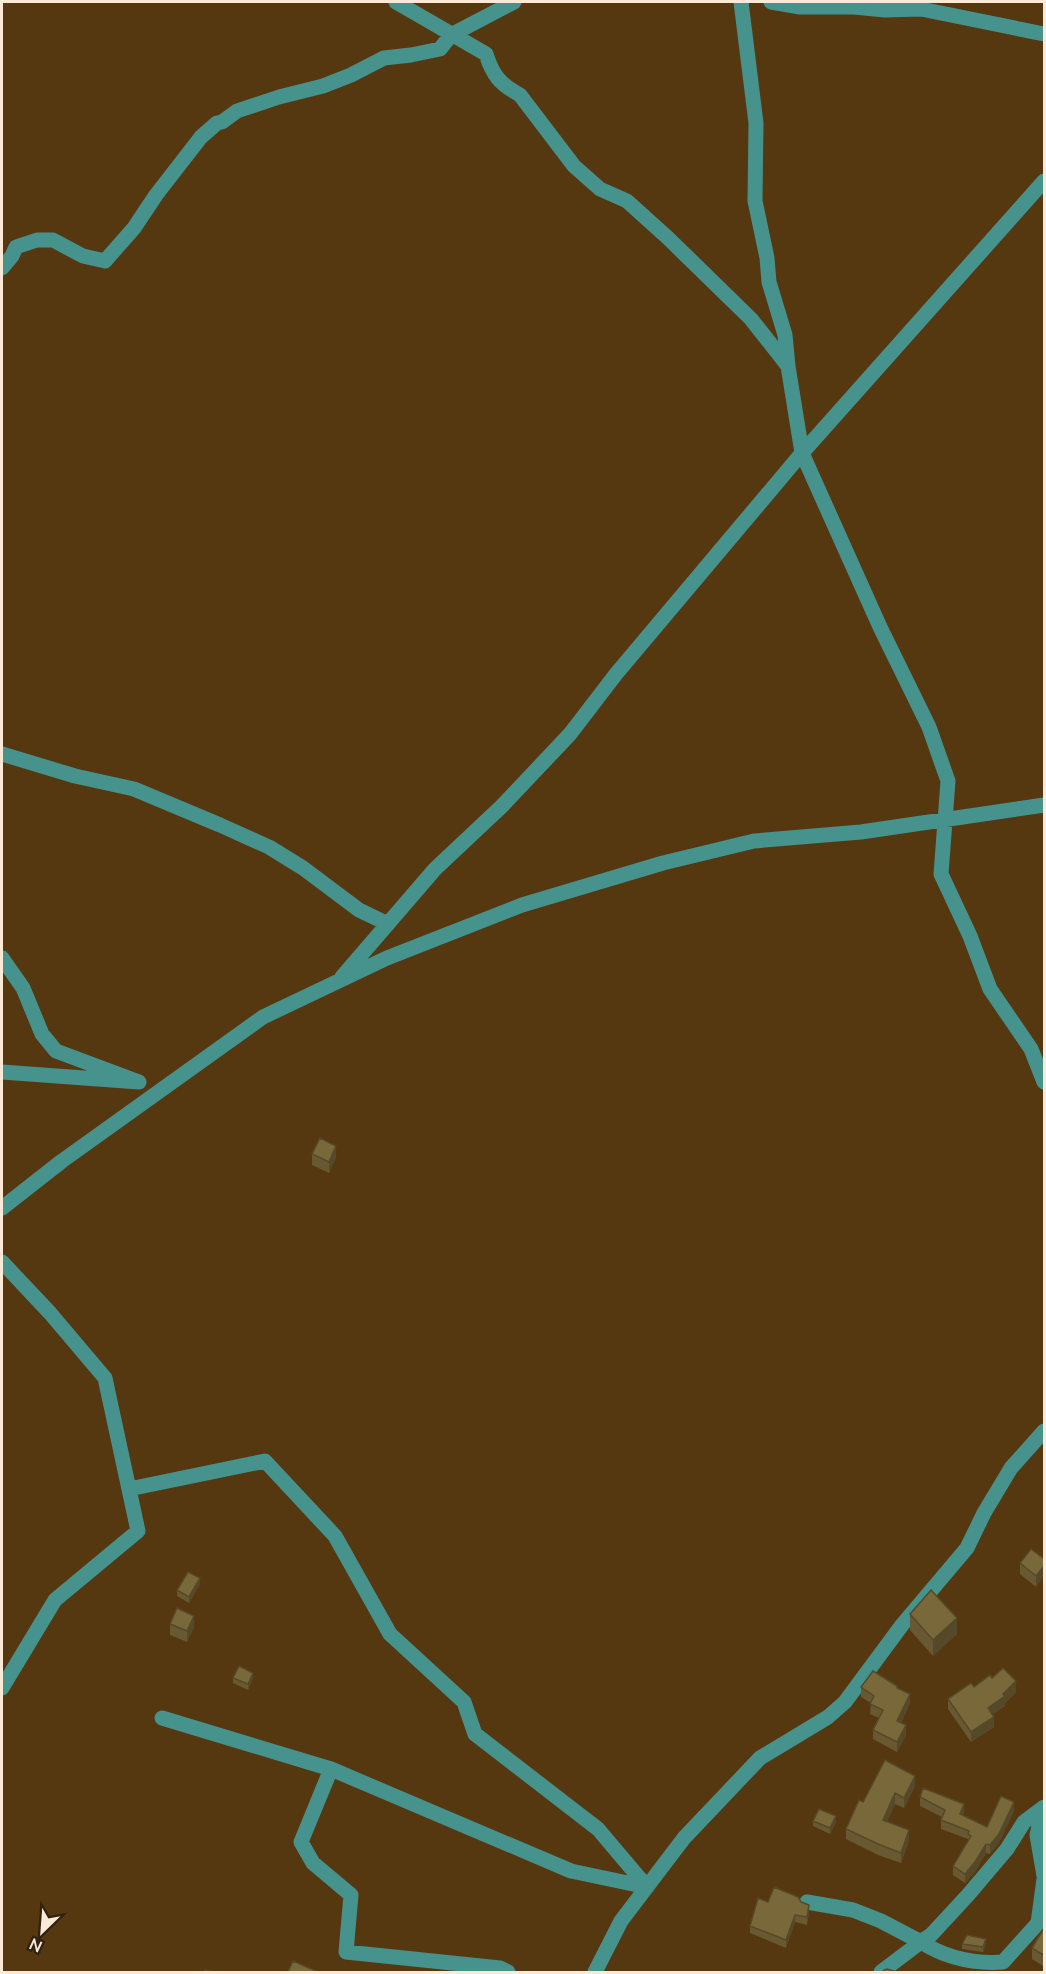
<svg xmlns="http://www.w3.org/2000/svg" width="1046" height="1974" font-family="'Nunito Sans',sans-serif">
<rect width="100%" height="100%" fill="#553710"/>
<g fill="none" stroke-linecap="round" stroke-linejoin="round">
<path stroke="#46928d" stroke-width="15" d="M396,2L486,54C493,76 500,84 520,95L574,166L600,189L627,201L668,238L751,319L788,366L802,453L880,627L929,727L948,781L941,874L970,936L990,989L1031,1049L1044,1082
M741,2L756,123L755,201L767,258L769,282L785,335L788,366
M771,2L800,7H854L885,10L921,9L1044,34
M2,268L12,256L16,247L37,240H53L83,256L105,261L134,228L156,195L201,137L217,123L222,122L237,111L279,97L323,86L351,75L384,58L411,55L440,49L451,35L514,2
M2,754L75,776L134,789L220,825L269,847L303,868L359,910L388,924
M2,958L23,988L42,1034L56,1051L139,1082L2,1072
M342,977L435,869L502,806L570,734L616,674L802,453L1044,181
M2,1208L62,1161L263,1017L387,958L522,905L663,863L754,841L861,832L1044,805
M2,1262L50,1313L105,1378L138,1531L55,1600L2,1688
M129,1489L265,1461L335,1536L390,1634L464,1702L475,1734L598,1829L647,1887
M162,1718L331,1769L571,1871L647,1887
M331,1769L301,1842L313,1863L351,1895L346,1952L500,1968L508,1972
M1043,1809L1037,1835L1044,1876
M807,1902L853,1910L881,1921L921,1942L931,1935L968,1895L1007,1849L1024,1822L1044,1807
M921,1942C946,1958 974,1964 1003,1962L1038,1923L1044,1879
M595,1972L621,1921L684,1838L760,1758L828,1717L845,1702L902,1625L967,1548L984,1513L1011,1468L1044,1431
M881,1972L926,1938"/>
</g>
<path fill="#685932" d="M312,1154L336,1157L329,1173L312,1165Z
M1044,1559L1036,1587L1020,1574V1563Z
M200,1584L189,1603L177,1596V1590Z
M910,1614L957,1634L933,1656L910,1630Z
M170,1624L194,1627L187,1642L170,1635Z
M233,1678H253L248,1690L233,1683Z
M992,1678L1016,1692L1005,1703V1706L992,1714L994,1727L971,1742L948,1709V1699Z
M861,1687L897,1688L910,1703L901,1723L906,1735L897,1752L873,1739V1730L879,1718L870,1714L871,1703L861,1697Z
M915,1786L904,1808L895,1804L887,1821L909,1840L901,1863L878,1855L846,1839V1829L863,1802Z
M920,1797L964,1813L963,1815L987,1827L1014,1811L999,1843L990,1854L986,1853L975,1872L965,1883L953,1875V1866L968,1842V1839L941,1829V1820L942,1817L920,1806Z
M813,1821L836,1822L830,1834L813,1826Z
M768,1902L809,1912L807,1925L795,1922L786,1948L750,1933V1926Z
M1044,1928L1043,1966L1032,1959V1948Z
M962,1944H986L983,1952L962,1949Z"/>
<path fill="#554929" d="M336,1146V1157L329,1173V1162Z
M1044,1566V1576L1036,1587V1576Z
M200,1578V1584L189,1603V1597Z
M194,1616V1627L187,1642V1631Z
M957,1618V1634L933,1656V1640Z
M253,1673V1678L248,1690V1684Z
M1016,1681V1692L1005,1703V1706L988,1718V1708Z
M910,1694V1703L897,1730V1721Z
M994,1717V1727L971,1742V1732Z
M906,1725V1735L897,1752V1742Z
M915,1776V1786L904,1808V1798Z
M895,1793V1804L883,1831V1820Z
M1014,1802V1811L999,1843L990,1854V1845Z
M964,1804V1813L960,1823V1814Z
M836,1816V1822L830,1834V1828Z
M909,1830V1840L901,1863V1853Z
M986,1844V1853L975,1872L965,1883V1874Z
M809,1905V1912L807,1925V1917Z
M795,1915V1922L786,1948V1940Z
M986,1939V1944L983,1952V1947Z
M1044,1952V1963L1043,1966V1955Z"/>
<path fill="#79683a" stroke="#554929" stroke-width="1.5" d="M320,1138L336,1146L329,1162L312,1154Z
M1031,1549L1044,1559V1566L1036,1576L1020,1563Z
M188,1572L200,1578L189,1597L177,1590Z
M931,1590L957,1618L933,1640L910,1614Z
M177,1608L194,1616L187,1631L170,1624Z
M239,1666L253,1673L248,1684L233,1678Z
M1003,1668L1016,1681L1003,1694L1005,1696L988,1708L994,1717L971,1732L948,1699L971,1683L974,1687L990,1675L992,1678Z
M873,1671L897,1686V1688L910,1694L897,1721L906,1725L897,1742L873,1730L883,1710L870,1704L874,1696L861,1687Z
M885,1760L915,1776L904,1798L895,1793L883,1820L909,1830L901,1853L878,1844L846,1829L859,1800L863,1802Z
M923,1788L964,1804L960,1814L987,1827L1001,1796L1014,1802L999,1834L990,1845L986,1844L975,1862L965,1874L953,1866L971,1836L968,1834L969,1831L941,1820L945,1810L920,1797Z
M819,1809L836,1816L830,1828L813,1821Z
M774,1887L798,1897L801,1902L809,1905L807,1917L795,1915L786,1940L750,1926L758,1898L768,1902Z
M1044,1928V1952L1043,1955L1032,1948Z
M967,1935L986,1939L983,1947L962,1944Z
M293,1961L316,1971L315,1972H288Z
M887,1969L897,1972H883L884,1970Z
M205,1970L213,1972H204Z"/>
<rect width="1046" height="1974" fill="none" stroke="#fdead6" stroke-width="6"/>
<g transform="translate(42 1932) rotate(205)" stroke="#302212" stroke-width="4.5" paint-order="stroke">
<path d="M0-4.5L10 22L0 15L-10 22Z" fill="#fdead6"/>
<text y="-9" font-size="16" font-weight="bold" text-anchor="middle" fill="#fdead6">N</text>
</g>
</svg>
